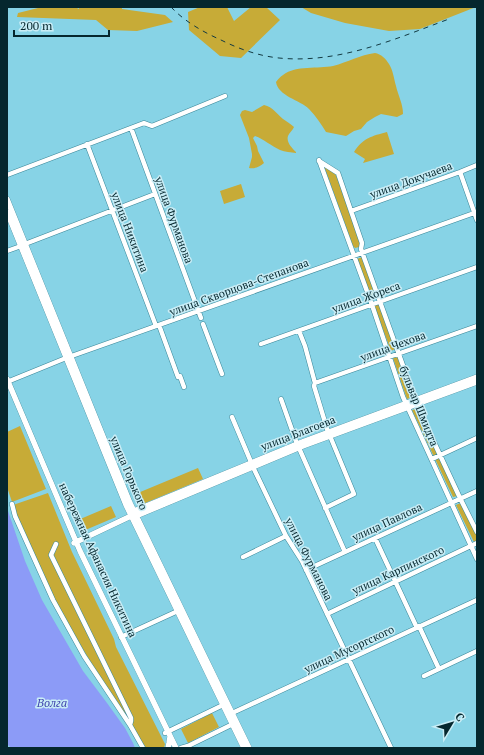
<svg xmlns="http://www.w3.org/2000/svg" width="484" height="755" font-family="'PT Serif',serif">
<rect width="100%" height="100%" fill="#87d3e6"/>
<path fill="#c7ab37" d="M42,7H75L79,9V7H122V9L165,15L173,22L137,31L108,30L96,20L17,17L18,13Z
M200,7H227L234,21L251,7H266L280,20L241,58L220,56L189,30L188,12Z
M301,7H476L420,29L389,31L345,23L311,13Z
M375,53C381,54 386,59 389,64C393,70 394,79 396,86C398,95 403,104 403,114L397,117L381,114L375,117L367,122L361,129L354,131L346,136L326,132C321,124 316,116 309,109C300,100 278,96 276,82C278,79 280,77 283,75C296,65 318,69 333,66C348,62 360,55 375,53Z
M264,105C273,107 277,114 283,119C287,122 291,124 294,127C293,130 289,133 288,136C286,142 292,148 296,152V153C291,152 285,152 280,150C271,146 264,139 255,136L253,138L257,146L258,151L264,163C260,167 254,169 249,168L252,157V154L249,138L240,115L242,111L245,110L252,112Z
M387,132L394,154L363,163L365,159L354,152C363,138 372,136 387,132Z
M324,166L336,175L360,243L359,247L355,248L353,246Z
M241,184L245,197L224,204L220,191Z
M362,257L376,297L372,299L357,259Z
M379,303L395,349L391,351L374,305Z
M398,357L412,397L407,399L393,358Z
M416,409L457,496L453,497L412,410Z
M20,426L46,489L12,502L7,487V432Z
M198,468L203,479L138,506L133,495Z
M48,493L72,552L114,639L116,647L165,744L164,748H146L99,676L53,599L13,505Z
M461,503L477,536V541L474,542L456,505Z
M111,506L116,517L83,531L78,520Z
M212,713L219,727L188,743L181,729Z"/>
<path fill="#8c9bf7" d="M7,508L25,561L42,600L83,671L107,703L125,728L133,743L135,748H11L7,744Z"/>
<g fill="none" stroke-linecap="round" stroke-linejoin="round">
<defs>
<path id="minor" d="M131,128L201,318
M87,144L156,326
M319,160L372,305L403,397L477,559
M319,161L338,173L362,243L361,249L419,410L460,498L477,532
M460,172L477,220
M7,175L144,123L152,126L225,96
M351,211L460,172L477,165
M25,244L155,194
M7,251L21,246
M203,324L222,374
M159,325L178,377L180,376L184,387
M299,331L305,346L315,383L314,386L328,432
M261,344L477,267
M7,382L66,358L477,212
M315,383L477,326
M281,399L297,444
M232,417L251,462
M299,448L345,552
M432,459L477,438
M253,467L286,536L302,561L391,748
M12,504L15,516L53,600L84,656L130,725L143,748
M325,508L354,494L330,436
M375,538L417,628
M56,544L51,555L131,718V721L130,725
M243,557L286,536
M306,570L477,491
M327,614L477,543
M419,626L439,669
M121,637L180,610
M424,676L477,651
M230,714L477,600
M165,733L223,705
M181,748L188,746L235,723"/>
<path id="major" d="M7,199L130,503L249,748
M7,212L126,505L244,748
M7,379L80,551L119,631L176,748
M133,516H136L253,467L303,446L477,382
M74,543L131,516L134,511L302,442L477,377
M168,748L169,743L170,737"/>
</defs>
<use href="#minor" stroke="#3a8799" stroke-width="5.5"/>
<use href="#major" stroke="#3a8799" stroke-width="6"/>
<use href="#minor" stroke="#fff" stroke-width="4.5"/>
<use href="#major" stroke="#fff" stroke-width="5.5"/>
<path stroke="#133a42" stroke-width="1" stroke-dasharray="5 5" stroke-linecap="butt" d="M171,7C184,21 203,32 221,40C239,49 259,56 279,58C339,64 395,39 449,19"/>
</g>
<g text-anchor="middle" stroke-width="3" stroke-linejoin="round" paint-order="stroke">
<g font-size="11" fill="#05272e" stroke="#c9edf6">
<text transform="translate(411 180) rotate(-20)" y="4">улица Докучаева</text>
<text transform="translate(174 220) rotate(70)" y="4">улица Фурманова</text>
<text transform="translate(130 232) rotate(69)" y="4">улица Никитина</text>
<text transform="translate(239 287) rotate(-20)" y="4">улица Скворцова-Степанова</text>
<text transform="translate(366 297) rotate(-20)" y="4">улица Жореса</text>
<text transform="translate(393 346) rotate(-20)" y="4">улица Чехова</text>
<text transform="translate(419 406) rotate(68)" y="4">бульвар Шмидта</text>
<text transform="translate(298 433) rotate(-21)" y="4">улица Благоева</text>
<text transform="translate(129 473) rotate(67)" y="4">улица Горького</text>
<text transform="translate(387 522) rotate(-25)" y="4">улица Павлова</text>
<text transform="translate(309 559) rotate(63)" y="4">улица Фурманова</text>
<text transform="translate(98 560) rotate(65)" y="4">набережная Афанасия Никитина</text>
<text transform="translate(398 570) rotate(-25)" y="4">улица Карпинского</text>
<text transform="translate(349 649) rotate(-25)" y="4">улица Мусоргского</text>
</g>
<g font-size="12" font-style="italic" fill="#3f44ae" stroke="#c9edf6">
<text x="52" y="707">Волга</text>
</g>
</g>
<rect width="484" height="755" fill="none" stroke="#05272e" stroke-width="16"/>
<g transform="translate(452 723) rotate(52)" stroke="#c9edf6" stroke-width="3" paint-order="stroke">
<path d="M0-3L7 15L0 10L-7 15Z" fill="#05272e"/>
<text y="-6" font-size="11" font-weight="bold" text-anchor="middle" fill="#05272e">С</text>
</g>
<path d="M14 30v6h95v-6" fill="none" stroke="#05272e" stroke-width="2"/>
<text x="20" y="30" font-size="12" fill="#05272e" stroke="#c9edf6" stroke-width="3" paint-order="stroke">200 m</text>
</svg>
